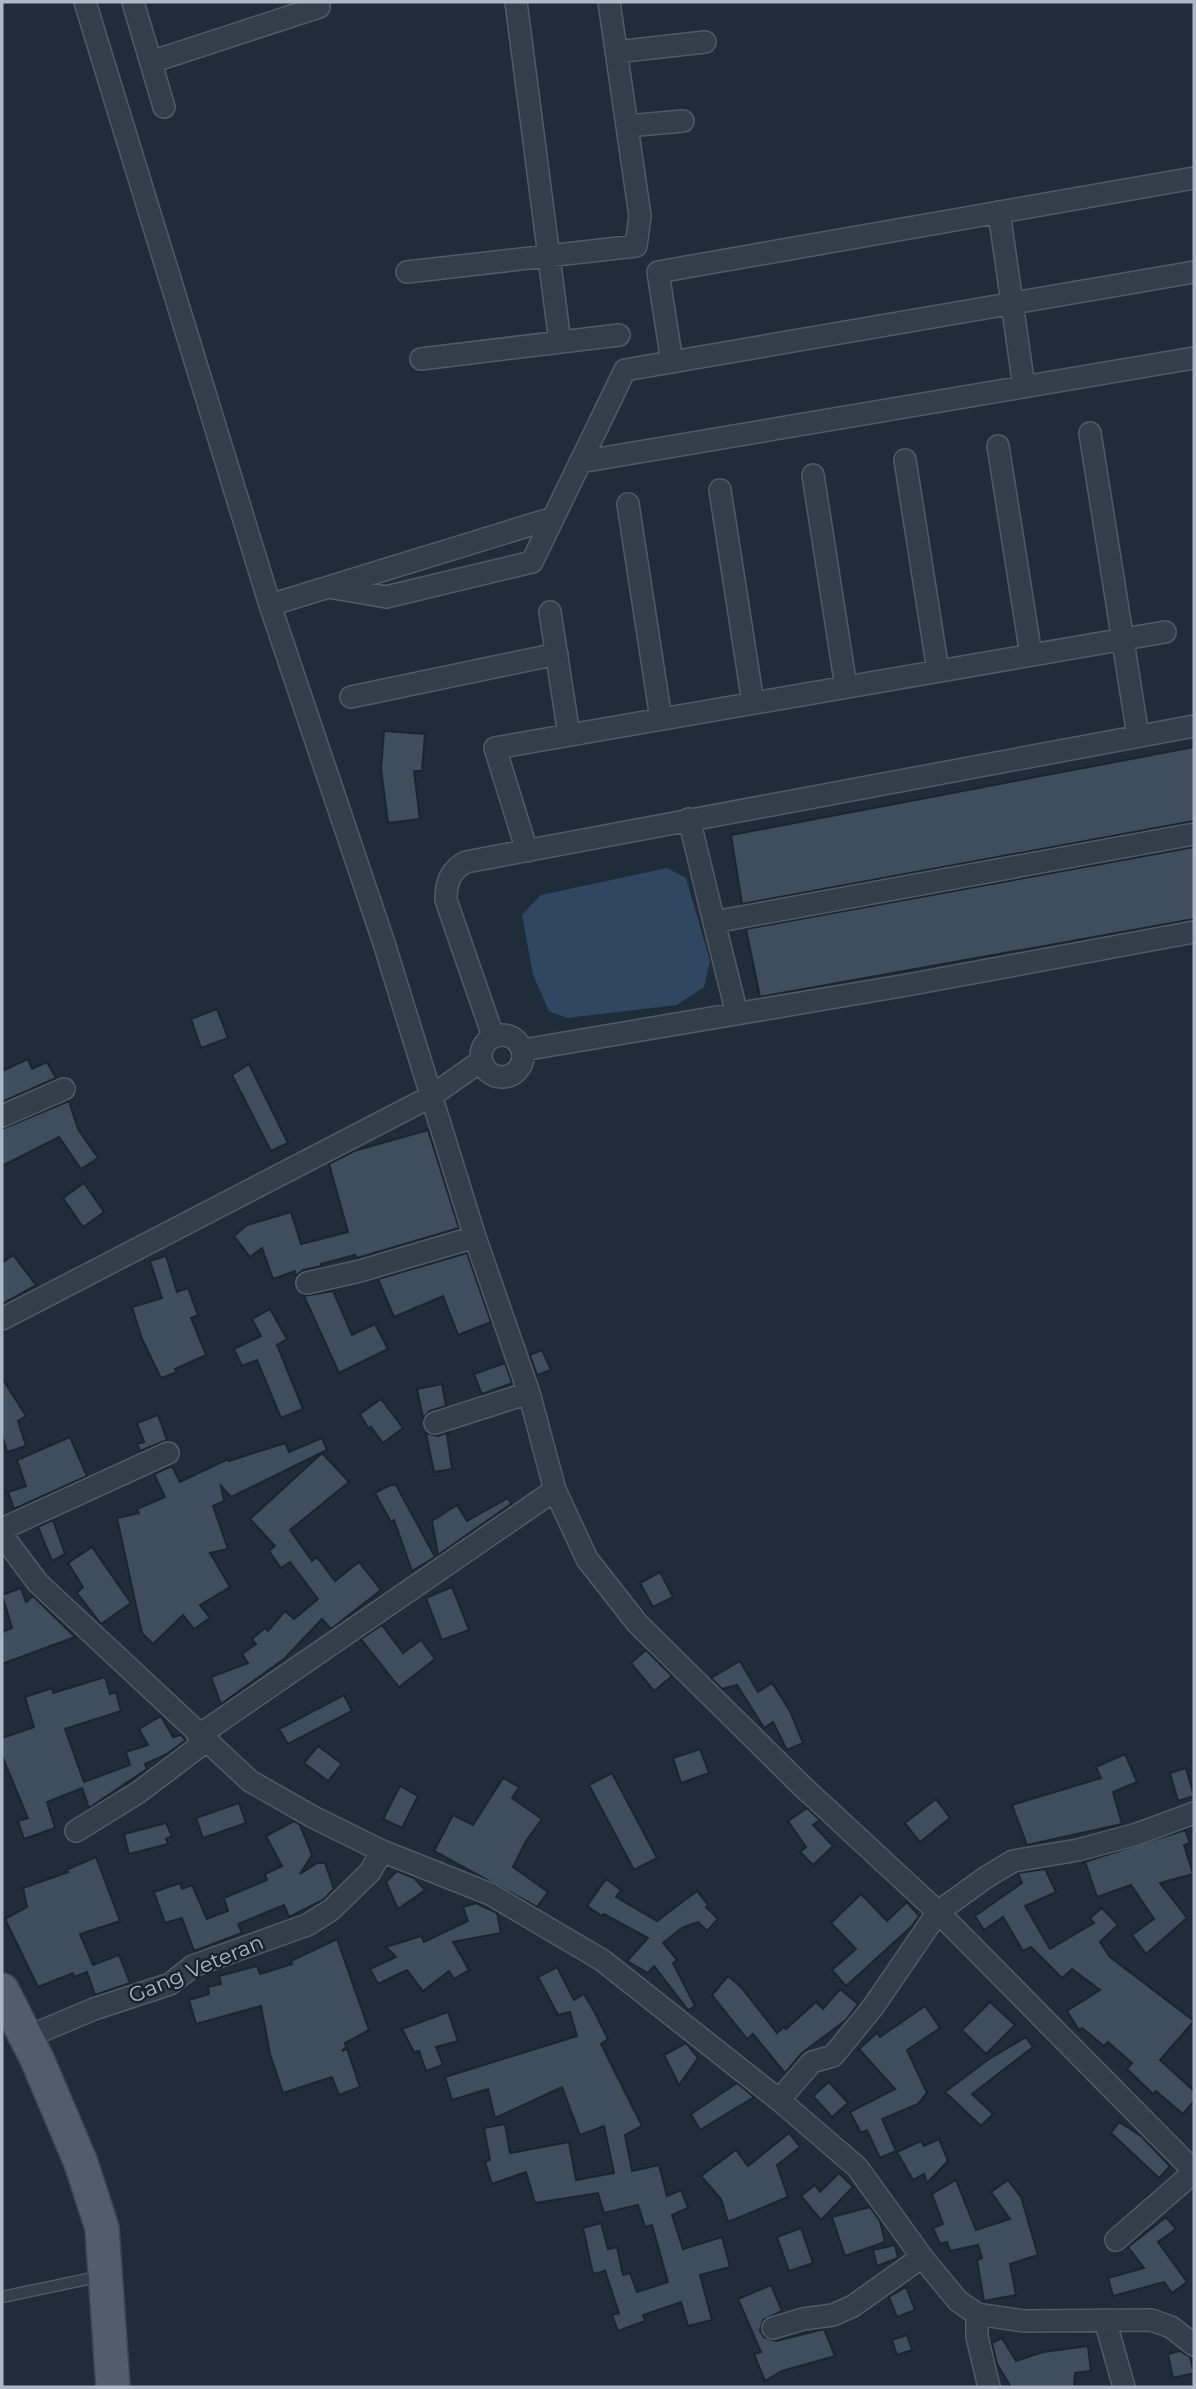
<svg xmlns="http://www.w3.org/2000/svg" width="1196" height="2389" font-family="Montserrat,sans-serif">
<rect width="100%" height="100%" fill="#1f2c39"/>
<path fill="#2f4760" d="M667,868L686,878L710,961L704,987L677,1005L567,1018L549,1011L533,975L522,915L541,895Z"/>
<path fill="#3f4e5e" stroke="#1a2530" stroke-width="2" d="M384,731L425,734L422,771H414L420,819L388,823L381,769Z
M1194,747V821L742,904L731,835Z
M1194,847V919L760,997L746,929Z
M217,1009L228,1038L201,1048L191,1019Z
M28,1059L32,1069L47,1062L56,1078L2,1102V1071Z
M249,1064L288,1143L271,1151L232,1075Z
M69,1101L78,1129L98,1158L81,1169L59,1137L2,1166V1129Z
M428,1130L459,1228L357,1258L355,1255L321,1264L322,1266L303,1270L296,1276L295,1271L273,1279L262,1248L250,1257L234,1236L247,1225L291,1212L301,1244L348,1232L329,1164L354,1151Z
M84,1183L104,1212L83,1227L63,1198Z
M467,1253L491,1322L458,1335L443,1296L394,1317L378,1279Z
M13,1255L36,1285L2,1304V1263Z
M166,1256L177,1292L188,1288L198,1315L191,1318L206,1355L175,1369L177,1372L161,1378L142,1339L132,1307L162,1298L150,1261Z
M333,1291L352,1335L375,1324L388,1349L339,1373L304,1296Z
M270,1309L287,1339L277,1345L303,1409L281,1418L257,1360L242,1366L234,1349L261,1336L252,1319Z
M542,1350L551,1370L537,1375L530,1355Z
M505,1363L512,1383L482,1394L474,1374Z
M2,1378L26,1416L18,1421L26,1446L7,1452L2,1435Z
M442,1384L446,1406L430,1411L423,1418L417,1389Z
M381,1399L403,1428L383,1443L371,1427L368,1428L360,1414Z
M158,1415L167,1440L140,1451L137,1444L144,1442L137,1423Z
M452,1431L447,1435L452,1469L434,1472L426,1433L438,1436Z
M70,1437L87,1476L14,1509L8,1492L26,1486L17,1460Z
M322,1438L327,1450L231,1497L221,1486L224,1501L213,1506L228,1549L210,1553L230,1587L200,1605L210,1618L194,1629L183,1615L153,1644L142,1633L117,1518L139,1513L137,1509L165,1497L154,1474L172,1466L180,1482L228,1459L229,1461L285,1443L289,1452Z
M322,1453L349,1482L290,1530L312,1561L317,1557L335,1581L359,1562L381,1590L331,1629L322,1619L284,1659L221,1704L211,1677L248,1663L242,1654L256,1644L252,1639L265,1628L268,1631L285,1611L294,1619L318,1599L290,1562L281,1568L269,1551L275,1546L250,1519Z
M390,1485H396L435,1557L412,1571L394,1520L391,1522L375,1493Z
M508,1498L511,1504L438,1555L432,1521L457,1505L467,1521Z
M53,1520L65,1554L52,1561L38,1527Z
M92,1547L131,1603L101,1624L77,1593L83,1587L68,1563Z
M660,1572L673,1597L653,1607L640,1583Z
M452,1587L469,1630L442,1640L426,1598Z
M21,1588L26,1602L33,1596L75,1637L2,1664V1632L12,1628L2,1595Z
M382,1625L403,1653L421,1640L435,1659L399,1687L361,1639Z
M646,1650L672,1676L654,1691L631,1663Z
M740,1661L758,1692L772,1683L790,1711L803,1743L787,1750L773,1722L764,1728L737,1685L722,1689L711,1678Z
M105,1677L110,1694L116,1692L121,1711L65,1729L84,1782L130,1765L126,1752L148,1745L139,1729L161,1716L173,1737L181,1735L186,1740L167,1754L145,1764L147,1769L89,1808L82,1788L47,1802L55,1828L24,1839L18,1821L28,1818L2,1756V1738L34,1727L25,1697L52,1688L53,1693Z
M344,1695L352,1711L288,1744L279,1729Z
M318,1746L342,1764L328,1781L304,1763Z
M700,1749L709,1773L681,1783L673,1758Z
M1125,1754L1137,1782L1113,1792L1122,1824L1027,1845L1012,1805L1101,1778L1096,1767Z
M1186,1768L1194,1796L1178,1801L1170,1773Z
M612,1773L657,1858L634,1870L589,1785Z
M503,1778L519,1787L512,1798L542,1819L526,1841L513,1867L548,1892L537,1907L434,1851L453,1815L473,1825Z
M400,1786L418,1796L402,1828L383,1819Z
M936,1799L950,1818L920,1842L905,1823Z
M239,1803L246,1823L203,1838L196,1818Z
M807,1808L820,1820L813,1825L833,1846L813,1865L800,1852L806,1847L788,1821Z
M294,1821L300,1825L312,1855L300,1874L317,1863H325L334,1889L323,1900L289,1917L284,1905L238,1924L242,1933L194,1951L182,1918L165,1923L154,1892L180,1883L182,1889L192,1885L207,1919L228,1911L224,1898L267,1880L265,1874L282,1866L266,1836Z
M166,1823L172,1836L166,1839L168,1844L129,1854L124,1834Z
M1185,1830L1190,1843L1184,1845L1193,1874L1160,1883L1187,1918L1146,1954L1132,1935L1154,1919L1131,1885L1097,1897L1085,1862L1081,1863Z
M96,1857L120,1921L80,1934L93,1965L119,1955L130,1983L95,1995L87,1972L74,1977L73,1973L38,1987L5,1919L27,1907L23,1888L68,1872L66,1870Z
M1045,1869L1056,1892L1025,1906L1050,1949L1094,1923L1090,1918L1102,1908L1118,1925L1100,1942L1110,1957L1194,2021L1160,2060L1194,2091V2101L1183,2114L1156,2091L1153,2094L1127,2069L1132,2063L1108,2042L1104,2046L1082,2028L1079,2030L1067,2011L1100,1990L1072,1969L1062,1978L1031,1947L1023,1951L1003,1917L984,1930L975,1916L1022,1883L1018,1873Z
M397,1871L414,1878L425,1890L398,1909L386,1882Z
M606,1879L621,1890L616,1897L657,1921L697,1891L708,1905L706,1907L718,1919L707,1931L698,1922L682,1928L663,1943L677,1960L673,1963L695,2006L688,2010L654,1966L648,1973L627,1961L648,1938L604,1914L602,1916L587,1906Z
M861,1894L887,1921L907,1902L919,1916L912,1926L846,1986L832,1970L856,1949L831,1923Z
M476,1903L497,1913L501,1933L453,1942L469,1970L454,1979L449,1971L423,1991L407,1970L378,1984L370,1969L396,1957L386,1947L421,1936L424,1942L468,1921L463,1907Z
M337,1939L369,2030L345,2043L346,2047L342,2051L347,2049L360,2087L339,2095L332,2077L283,2093L270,2054L261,2006L196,2024L189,2000L209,1994L208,1987L221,1984L219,1976L257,1966L260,1974L292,1964L291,1961Z
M557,1967L574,2000L584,1994L595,2013L608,2039L601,2044L642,2126L625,2135L632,2171L659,2165L667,2196L681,2190L688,2208L672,2215L683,2249L722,2237L730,2267L700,2275L712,2320L688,2326L681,2302L643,2315L645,2321L618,2331L612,2315L619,2313L605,2271L593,2274L583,2228L601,2223L608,2249L617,2247L623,2275L630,2273L637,2292L668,2282L652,2225L645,2227L638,2205L604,2213L598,2193L535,2203L526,2172L492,2184L485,2162L490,2160L484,2128L505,2124L510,2153L569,2142L576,2180L614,2173L604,2126L580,2135L562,2087L495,2118L488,2089L452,2100L445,2077L577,2036L570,2012L558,2015L538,1977Z
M728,1976L741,1987L777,2033L784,2027L786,2029L816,2002L823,2009L840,1989L858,2004L846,2020L802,2053L785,2073L753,2034L747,2039L712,1995Z
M990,2002L1015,2025L986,2054L962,2030Z
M925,2006L940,2028L907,2050L927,2093L918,2104L882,2119L896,2151L880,2158L867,2130L861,2133L850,2112L895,2089L859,2049L877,2033L880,2037Z
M448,2012L458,2041L436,2047L443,2065L426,2071L419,2051L414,2052L402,2029Z
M1026,2037L1033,2047L972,2094L993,2114L981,2126L945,2092L989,2059Z
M686,2043L698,2058L679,2085L664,2055Z
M829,2082L848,2103L832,2117L813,2096Z
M737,2083L754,2097L700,2130L691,2114Z
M1119,2122L1141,2136L1170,2166L1159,2178L1111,2133Z
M789,2133L800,2147L777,2165L788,2197L728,2222L721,2199L701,2176L736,2150L748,2166Z
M939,2139L948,2161L927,2183L924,2174L913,2180L897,2152L921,2141L924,2146Z
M839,2173L853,2187L821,2220L801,2196L815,2185L820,2192Z
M956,2180L976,2230L1010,2219L991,2192L1008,2180L1021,2197L1038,2255L1010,2264L1016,2295L984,2301L977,2260L982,2258L978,2245L950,2251L947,2242L940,2244L933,2228L943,2224L932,2194Z
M870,2207L880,2221L885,2242L845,2256L832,2217Z
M1166,2217L1176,2229L1158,2242L1187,2282L1172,2293L1164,2282L1113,2296L1108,2278L1144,2268L1128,2247Z
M801,2228L813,2263L789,2271L777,2237Z
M895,2245L898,2258L877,2266L873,2250Z
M771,2285L782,2311L763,2320L760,2331L764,2337L776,2341L824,2329L835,2356L782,2371L765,2381L754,2354L761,2352L738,2299Z
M906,2287L915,2310L897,2317L889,2297Z
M907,2335L912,2350L897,2355L892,2340Z
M1002,2338L1016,2361L1043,2352L1088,2346L1091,2371L1075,2373L1074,2387H1011L997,2364L992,2343Z
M1180,2351L1190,2357L1194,2373L1173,2378L1168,2354Z"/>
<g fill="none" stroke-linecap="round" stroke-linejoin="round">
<defs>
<path id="service" d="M2,2297L102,2276"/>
<path id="minor" d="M85,2L270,605L383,940L475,1237L529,1393L555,1490L587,1559L637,1623L802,1786L938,1912L1194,2171
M133,2L164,107
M516,2L560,342
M616,52L705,42
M151,62L319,7
M627,126L683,121
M999,212L1024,387
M407,272L636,246L640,216L609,2
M421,359L619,335
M672,362L658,272L1194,178
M1090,433L1138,736
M998,446L1031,655
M905,460L938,671
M580,462L1194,358
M813,475L846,687
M720,490L753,703
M628,504L661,719
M328,587L386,597L532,562L625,370L1194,272
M270,605L553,518
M550,612L569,735
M351,697L557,654
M689,819L714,922L1194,834
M527,851L495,748L1165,632
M714,922L737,1014
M481 1056a21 21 0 1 1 42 0a21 21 0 1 1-42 0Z
M493,1036L446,900C446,883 450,870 466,862L1194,726
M523,1050L907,985L1194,932
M2,1116L64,1089
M307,1283L360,1271L475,1237
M2,1319L430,1097L481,1061
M435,1423L529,1393
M2,1529L168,1453
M2,1535L38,1583L250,1781L313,1817L382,1851L490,1894L602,1960L779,2100L857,2167L922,2257L958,2301L977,2314L1024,2321L1151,2320L1171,2327L1194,2345
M198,1736L555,1490
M76,1831L139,1792L205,1742
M25,2038L94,2009L170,1984L193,1966L307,1925L331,1910L370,1872L382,1851
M779,2100L812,2062L833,2056L873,2007L938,1912L985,1878L1013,1861L1078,1850L1137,1834L1194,1813
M1116,2240L1194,2172
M977,2314V2337L989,2387
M1105,2320L1124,2387
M773,2328L803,2319L833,2315L853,2306L922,2257"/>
<path id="primary" d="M2,1990L37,2059L81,2163L102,2228L113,2387"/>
</defs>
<use href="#service" stroke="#505b67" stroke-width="13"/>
<use href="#minor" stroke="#505b67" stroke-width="24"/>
<use href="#primary" stroke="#3c4753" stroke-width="36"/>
<use href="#service" stroke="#323e4a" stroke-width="10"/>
<use href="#minor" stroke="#323e4a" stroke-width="21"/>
<use href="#primary" stroke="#505d6a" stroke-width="33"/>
</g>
<g text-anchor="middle" stroke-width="5" stroke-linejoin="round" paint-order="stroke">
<g font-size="21" fill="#acb8c6" stroke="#18232e">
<text transform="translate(196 1969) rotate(-23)" y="7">Gang Veteran</text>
</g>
</g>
<rect width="1196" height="2389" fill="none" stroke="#acb8c6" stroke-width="7"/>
</svg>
